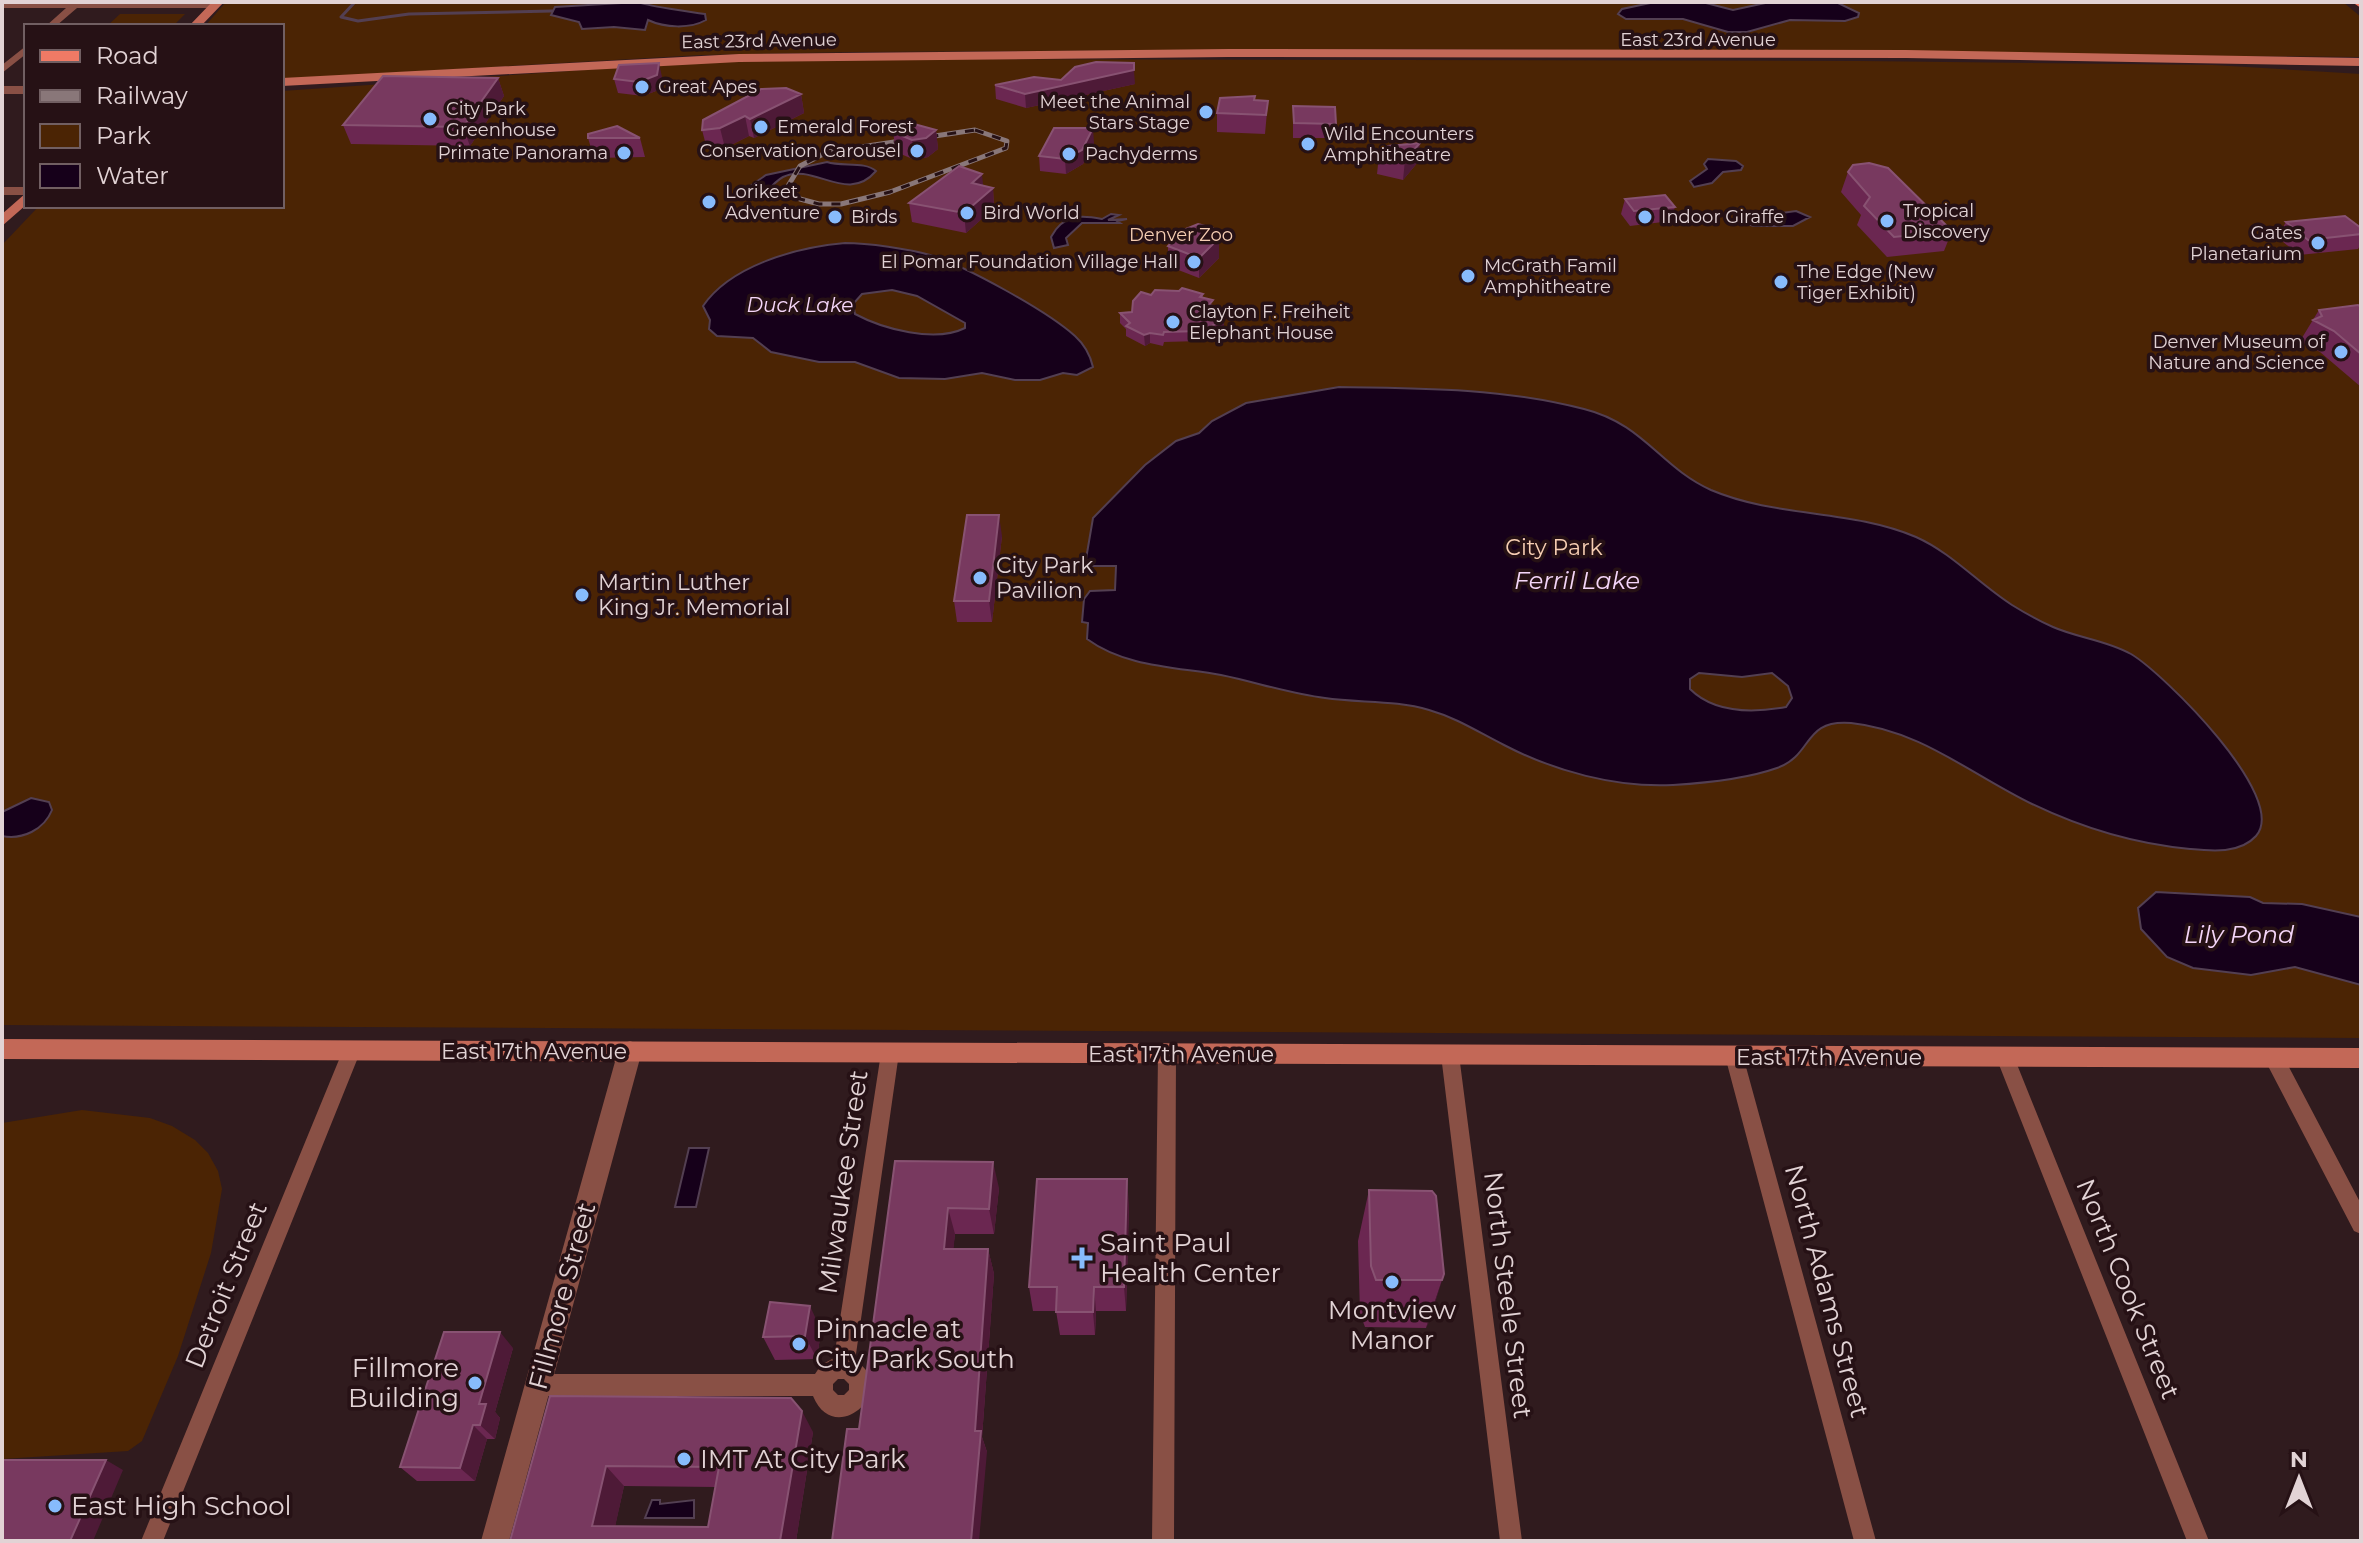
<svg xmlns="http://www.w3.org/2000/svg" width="2363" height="1543" font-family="Montserrat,sans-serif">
<rect width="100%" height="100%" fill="#301b1e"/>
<path fill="#4b2404" d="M226,2H2343L2361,17V57L1413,49L852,52L701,55L282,79V26H205Z
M120,14H185L173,26H107Z
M914,59L1860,61L2213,65L2361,74V1038L2,1025V245L39,206H282V91L700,62Z
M82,1110L150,1118L172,1126L195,1140L208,1153L218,1171L222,1189L211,1253L178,1356L142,1441L128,1451L2,1459V1123Z"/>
<path fill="#16001a" stroke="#533f52" stroke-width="2" fill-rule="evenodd" d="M638,2C643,5 696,13 705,14L706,20C690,29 665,28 648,20L645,30L614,27L582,29L579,22L551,15L555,7Z
M1655,2H1702L1733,10L1770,2H1836L1859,13L1858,17L1845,21L1790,20L1747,32H1728L1683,19H1626L1618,14L1622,9Z
M1708,159L1736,161L1743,166L1741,170L1723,172L1712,183L1694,187L1690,181L1707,169L1704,164Z
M827,162C842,167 865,161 876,171C847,205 814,162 783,177C772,183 768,192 761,199L740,193L766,175Z
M1796,211L1810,217L1793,226H1754L1743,223L1745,218Z
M1111,214L1119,215L1108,220L1127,219L1117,221L1120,223H1082L1066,238L1068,245L1054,248L1051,237C1063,214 1081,215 1102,219Z
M845,243C868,243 909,249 930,255C966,266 1047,311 1075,336C1085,345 1090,354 1093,367L1077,375L1063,373L1040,380H1015L982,373L945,379L899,378L855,362H819L771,352L753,338L717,336L709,329L710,320L703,306C731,265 798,247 845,243ZM892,290L917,296L965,323V328C935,343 883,329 855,314L853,304L862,294Z
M1339,387C1422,388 1503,388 1584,409C1644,424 1660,467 1711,490C1777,518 1850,509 1916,537C1952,553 1979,584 2012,605C2025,613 2039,621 2053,627C2078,638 2106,640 2131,654C2163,673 2290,798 2256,836C2240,854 2211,851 2190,849C2134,844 2082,828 2032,804C1972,775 1920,730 1851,723C1802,719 1814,755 1777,768C1746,779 1706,783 1673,785C1616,788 1554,771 1504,745C1478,732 1457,718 1429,710C1396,700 1359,703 1325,698C1290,694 1256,682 1221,675C1176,667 1125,667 1087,639L1088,623L1082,622L1084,599L1090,591L1115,590L1116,566H1092L1086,559L1093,518L1145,465L1176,441L1199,433L1212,421L1246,403ZM1699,673L1742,677L1772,673L1788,686L1792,698L1786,707C1753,713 1715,714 1690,689V679Z
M31,798L49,802L52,810C44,830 22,840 2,836V812Z
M2156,892L2250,897L2263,903L2302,904L2361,917V985L2295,967L2251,975L2193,968L2167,957L2141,929L2138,908Z
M689,1148H709L696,1207H675Z
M652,1500H660V1504L694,1500V1518H645Z"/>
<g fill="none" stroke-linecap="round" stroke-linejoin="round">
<path stroke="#533f52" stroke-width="3" d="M355,2L341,17L358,21L409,14L552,11"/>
<path fill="#895045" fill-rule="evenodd" d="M2,2H214L219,5L214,8H77L56,26H46L66,8H2Z
M26,46V54L2,73V65Z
M352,1042L359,1044L361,1050L163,1541H141L343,1050L345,1044Z
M890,1045L897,1047L899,1053L855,1361C902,1387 835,1450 813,1396H538L530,1393L527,1385L530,1377L538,1374H815L821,1365L834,1358L881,1053L883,1047ZM838,1379H844L849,1384V1390L844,1395H838L833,1390V1384Z
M1167,1046L1174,1048L1176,1054L1174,1541H1152L1158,1054L1160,1048Z
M1450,1047L1457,1049L1459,1055L1522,1541H1500L1441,1055L1443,1049Z
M1734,1048L1741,1050L1743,1056L1876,1541H1854L1725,1056L1727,1050Z
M2005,1049L2012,1051L2014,1057L2209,1541H2187L1996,1057L1998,1051Z
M2274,1050L2281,1052L2361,1204V1234L2354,1231L2267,1064L2265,1058L2267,1052Z"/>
<path fill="#895045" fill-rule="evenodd" d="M2,86H26V94H2Z
M2,187H26V195H2Z
M630,1041L638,1044L642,1051L509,1541H481L618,1051L622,1044Z"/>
<path fill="#c36857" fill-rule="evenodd" d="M212,2H224L201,26H189Z
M1228,49L1906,50L2361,58V66L1906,58L1228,57L739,62L282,86V78L739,54Z
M26,193V205L2,226V214Z
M2,1039L2361,1048V1068L2,1059Z"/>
<path fill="#f07a65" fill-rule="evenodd" d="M2352,2H2361V8Z"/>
<defs>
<path id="rail" d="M975,130L1007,141L1006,148L890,192L841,204H819L800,199L788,186L800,166L827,152Z"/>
</defs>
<use href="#rail" stroke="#897779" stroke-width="5"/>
<use href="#rail" stroke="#261115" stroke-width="3" stroke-dasharray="9" stroke-linecap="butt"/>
</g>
<path fill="#6b2751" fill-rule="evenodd" d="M662,77L661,89L643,96L618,93L614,79Z
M498,78L504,96L470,146L351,144L343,125Z
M1061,80L1135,84L1026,108L996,99L995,85Z
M801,94L804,113L754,138L749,136L725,148L707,149L702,130Z
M1255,100L1268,101L1265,134L1217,132V113Z
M1293,106L1336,124L1335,138H1293Z
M936,130L938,149L928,157L915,160L896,152L893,132Z
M588,138H640L645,157L594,158Z
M1094,143L1083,164L1066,174L1040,171L1039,156Z
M1379,155L1418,162L1403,180L1377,174Z
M1848,172L1952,231L1944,251L1887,257L1857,225L1861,215L1841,192Z
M993,188L994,208L966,233L912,222L909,203Z
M1625,199L1675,207L1671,221L1630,226L1621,214Z
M2286,222L2361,228V244L2358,249L2299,255L2277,237Z
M1212,235L1219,238V258L1199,278L1168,266V246Z
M1203,294V298L1213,306L1217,313L1224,314V325L1215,334L1200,341L1164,342L1163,346L1150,343L1145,346L1126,336V329L1120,323V313L1132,312L1151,295Z
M2361,307V387L2320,352L2300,341L2319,310Z
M1002,536L992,622H957L954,601Z
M895,1161L999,1188L994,1234H955L953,1249H988L994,1274L982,1437L987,1452L859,1429Z
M1369,1190L1444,1274L1426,1328L1365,1327L1360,1314L1358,1241Z
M1129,1205L1126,1311H1096L1095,1335H1060L1056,1311H1033L1029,1287Z
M821,1330L817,1359L775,1360L763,1337Z
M513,1348L495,1412L500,1418L495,1439H487L475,1481H417L400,1467Z
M550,1396L813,1432L796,1541H510ZM624,1486L716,1487L708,1527L615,1526Z"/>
<path fill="#4e1a37" d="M659,63L662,77L661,89L643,96L639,82Z
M1134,70L1135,84L1026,108L1025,94Z
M498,78L504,96L470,146L463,127Z
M801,94L804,113L754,138L750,119Z
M745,116L749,136L725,148L720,128Z
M1093,128L1094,143L1083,164L1066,174L1065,159Z
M936,130L938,149L928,157L915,160L912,140Z
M1420,143L1418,162L1403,180L1405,160Z
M982,174L984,194L972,183Z
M993,188L994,208L966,233L964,213Z
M1212,228V246L1219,238V258L1199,278V258L1207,233Z
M1224,314V325L1215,334L1200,341V331Z
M1150,333V343L1145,346L1144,335Z
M999,515L1002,536L992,622L989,601Z
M993,1162L999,1188L994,1234L989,1209Z
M1127,1179L1129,1205L1126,1311L1124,1287Z
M948,1208L955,1234L951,1273L944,1249Z
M988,1249L994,1274L982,1437L987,1452L979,1541H971L975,1431Z
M1444,1274L1429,1322L1426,1328Z
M1094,1287L1096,1311L1095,1335L1093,1312Z
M810,1306L821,1330L817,1359L805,1336Z
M500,1332L513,1348L495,1412L500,1418L495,1439L480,1425L479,1404Z
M802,1411L813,1432L796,1541H780Z
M473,1425L487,1439L475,1481L460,1468Z
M106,1460L123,1470L93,1541H70Z
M606,1466L624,1486L612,1541L592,1526Z"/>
<path fill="#78395f" stroke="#885272" stroke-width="2" fill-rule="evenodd" d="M1096,62L1134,63V70L1025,94L995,85L1034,77L1061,80L1075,67Z
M659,63L657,75L639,82L614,79L619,65Z
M383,76L498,78L463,127L343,125Z
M786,88L801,94L750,119L745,116L720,128L702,130L703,120L761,89Z
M1255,96L1254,100L1268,101L1266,115L1217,113L1220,98Z
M1293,106L1335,107L1336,124L1294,123Z
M914,124L936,130L926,138L912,140L893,132Z
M617,126L640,138H588V134Z
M1054,128H1093L1082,150L1065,159L1039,156Z
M1420,143L1405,160L1379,155L1388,146Z
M1869,163L1888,168L1952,231L1894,237L1864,206L1870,197L1848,172L1853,165Z
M959,166L982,174L972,183L993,188L964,213L909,203Z
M1665,195L1675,207L1634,211L1625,199Z
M2345,216L2361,228V234L2308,240L2286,222Z
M1198,224L1212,228L1207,233L1219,238L1199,258L1168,246L1183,230Z
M1182,288L1203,294L1200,297L1213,300L1209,305L1217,307L1213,312L1224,314L1216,324L1200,331L1164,332L1163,335L1150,333L1144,335L1126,326L1130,323L1120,313L1132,312L1133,301L1141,292L1151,295L1155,290L1179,291Z
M2358,305L2361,307V354L2334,331L2313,320L2322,316L2319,310Z
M967,515H999L989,601H954Z
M895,1161L993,1162L989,1209L948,1208L944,1249H988L975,1431H981L971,1541H832L847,1429H859Z
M1037,1179H1127L1124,1287H1094L1093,1312H1056L1057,1287H1029Z
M1369,1190L1432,1191L1436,1196L1444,1274L1442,1280H1376L1371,1266Z
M770,1302L810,1306L805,1336L763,1337Z
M444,1332H500L479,1404H486L480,1425H473L460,1468L400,1467Z
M550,1396L791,1398L802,1411L780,1541H510ZM606,1466L719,1467L708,1527L592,1526Z
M2,1460H106L70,1541H2Z"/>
<g fill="#87bbfc" stroke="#261115" stroke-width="3">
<circle cx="642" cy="87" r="8"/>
<circle cx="1206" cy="112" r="8"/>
<circle cx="430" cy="119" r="8"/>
<circle cx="761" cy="127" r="8"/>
<circle cx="1308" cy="144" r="8"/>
<circle cx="917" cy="151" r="8"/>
<circle cx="624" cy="153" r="8"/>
<circle cx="1069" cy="154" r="8"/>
<circle cx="709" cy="202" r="8"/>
<circle cx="967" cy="213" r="8"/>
<circle cx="835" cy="217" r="8"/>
<circle cx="1645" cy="217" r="8"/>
<circle cx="1887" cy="221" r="8"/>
<circle cx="2318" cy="243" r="8"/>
<circle cx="1194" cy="262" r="8"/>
<circle cx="1468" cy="276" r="8"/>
<circle cx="1781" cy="282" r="8"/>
<circle cx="1173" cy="322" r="8"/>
<circle cx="2341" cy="352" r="8"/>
<circle cx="980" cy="578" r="8"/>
<circle cx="582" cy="595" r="8"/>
<path d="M1078 1246h8v8h8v8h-8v8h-8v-8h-8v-8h8z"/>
<circle cx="1392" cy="1282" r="8"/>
<circle cx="799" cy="1344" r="8"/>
<circle cx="475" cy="1383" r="8"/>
<circle cx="684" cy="1459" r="8"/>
<circle cx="55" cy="1506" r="8"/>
</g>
<g text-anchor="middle" stroke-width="7" stroke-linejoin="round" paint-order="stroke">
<g font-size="18" fill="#e2d3d5" stroke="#261115">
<text x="1698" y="46">East 23rd Avenue</text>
<text transform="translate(759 41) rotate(-1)" y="6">East 23rd Avenue</text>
</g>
<g font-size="18" fill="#e2d3d5" stroke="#261115" text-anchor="start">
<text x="658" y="93">Great Apes</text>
<text x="1190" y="108" text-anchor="end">Meet the Animal<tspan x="1190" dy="21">Stars Stage</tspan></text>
<text x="446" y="115">City Park<tspan x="446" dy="21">Greenhouse</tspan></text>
<text x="777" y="133">Emerald Forest</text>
<text x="1324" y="140">Wild Encounters<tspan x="1324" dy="21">Amphitheatre</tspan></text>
<text x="901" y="157" text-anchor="end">Conservation Carousel</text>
<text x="608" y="159" text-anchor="end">Primate Panorama</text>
<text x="1085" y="160">Pachyderms</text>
<text x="725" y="198">Lorikeet<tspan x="725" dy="21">Adventure</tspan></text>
<text x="1903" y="217">Tropical<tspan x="1903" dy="21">Discovery</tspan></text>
<text x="983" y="219">Bird World</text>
<text x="851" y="223">Birds</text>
<text x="1661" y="223">Indoor Giraffe</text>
<text x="2302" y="239" text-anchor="end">Gates<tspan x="2302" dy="21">Planetarium</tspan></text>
<text x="1178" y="268" text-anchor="end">El Pomar Foundation Village Hall</text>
<text x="1484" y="272">McGrath Famil<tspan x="1484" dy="21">Amphitheatre</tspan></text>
<text x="1797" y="278">The Edge (New<tspan x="1797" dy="21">Tiger Exhibit)</tspan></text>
<text x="1189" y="318">Clayton F. Freiheit<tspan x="1189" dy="21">Elephant House</tspan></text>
<text x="2325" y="348" text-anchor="end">Denver Museum of<tspan x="2325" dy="21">Nature and Science</tspan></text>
</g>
<g font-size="18" fill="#f6ceb3" stroke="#261115">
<text x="1181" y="241">Denver Zoo</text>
</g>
<g font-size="20" font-style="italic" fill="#f5d6f9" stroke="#261115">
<text x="800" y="312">Duck Lake</text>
</g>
<g font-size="22" fill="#f6ceb3" stroke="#261115">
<text x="1554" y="555">City Park</text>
</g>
<g font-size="22" fill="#e2d3d5" stroke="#261115" text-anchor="start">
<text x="996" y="573">City Park<tspan x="996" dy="25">Pavilion</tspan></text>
<text x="598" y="590">Martin Luther<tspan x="598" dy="25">King Jr. Memorial</tspan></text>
</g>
<g font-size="22" fill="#e2d3d5" stroke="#261115">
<text x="534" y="1059">East 17th Avenue</text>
<text x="1181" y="1062">East 17th Avenue</text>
<text x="1829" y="1065">East 17th Avenue</text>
</g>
<g font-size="24" font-style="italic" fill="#f5d6f9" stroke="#261115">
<text x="1577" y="589">Ferril Lake</text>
<text x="2239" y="943">Lily Pond</text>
</g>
<g font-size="26" fill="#e2d3d5" stroke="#261115">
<text transform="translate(843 1182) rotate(-82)" y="9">Milwaukee Street</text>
<text transform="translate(226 1285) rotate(-68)" y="9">Detroit Street</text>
<text transform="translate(2128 1289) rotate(68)" y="9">North Cook Street</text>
<text transform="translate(1827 1291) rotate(75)" y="9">North Adams Street</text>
<text transform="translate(1508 1295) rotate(83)" y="9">North Steele Street</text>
<text transform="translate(562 1296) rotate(-75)" y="9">Fillmore Street</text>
</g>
<g font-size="26" fill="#e2d3d5" stroke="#261115" text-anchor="start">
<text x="1100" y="1252">Saint Paul<tspan x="1100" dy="30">Health Center</tspan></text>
<text x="1392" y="1319" text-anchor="middle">Montview<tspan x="1392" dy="30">Manor</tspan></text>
<text x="815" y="1338">Pinnacle at<tspan x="815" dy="30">City Park South</tspan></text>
<text x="459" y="1377" text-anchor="end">Fillmore<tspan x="459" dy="30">Building</tspan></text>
<text x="700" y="1468">IMT At City Park</text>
<text x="71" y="1515">East High School</text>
</g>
</g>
<rect width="2363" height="1543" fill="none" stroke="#e2d3d5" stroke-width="8"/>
<rect x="24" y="24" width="260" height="184" fill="#261115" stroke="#715f62" stroke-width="2"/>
<rect x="40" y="50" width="40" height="12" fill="#f07a65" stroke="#715f62" stroke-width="2"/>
<text x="96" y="64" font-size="24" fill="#e2d3d5">Road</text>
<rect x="40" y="90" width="40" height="12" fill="#897779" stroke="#715f62" stroke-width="2"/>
<text x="96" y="104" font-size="24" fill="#e2d3d5">Railway</text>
<rect x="40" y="124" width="40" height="24" fill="#4b2404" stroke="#715f62" stroke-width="2"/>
<text x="96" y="144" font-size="24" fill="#e2d3d5">Park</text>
<rect x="40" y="164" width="40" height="24" fill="#16001a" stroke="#715f62" stroke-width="2"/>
<text x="96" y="184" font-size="24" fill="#e2d3d5">Water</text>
<g transform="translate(2299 1479)" stroke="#261115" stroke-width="6" paint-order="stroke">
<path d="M0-6L14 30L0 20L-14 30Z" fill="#e2d3d5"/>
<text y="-12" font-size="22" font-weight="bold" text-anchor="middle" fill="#e2d3d5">N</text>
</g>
</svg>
